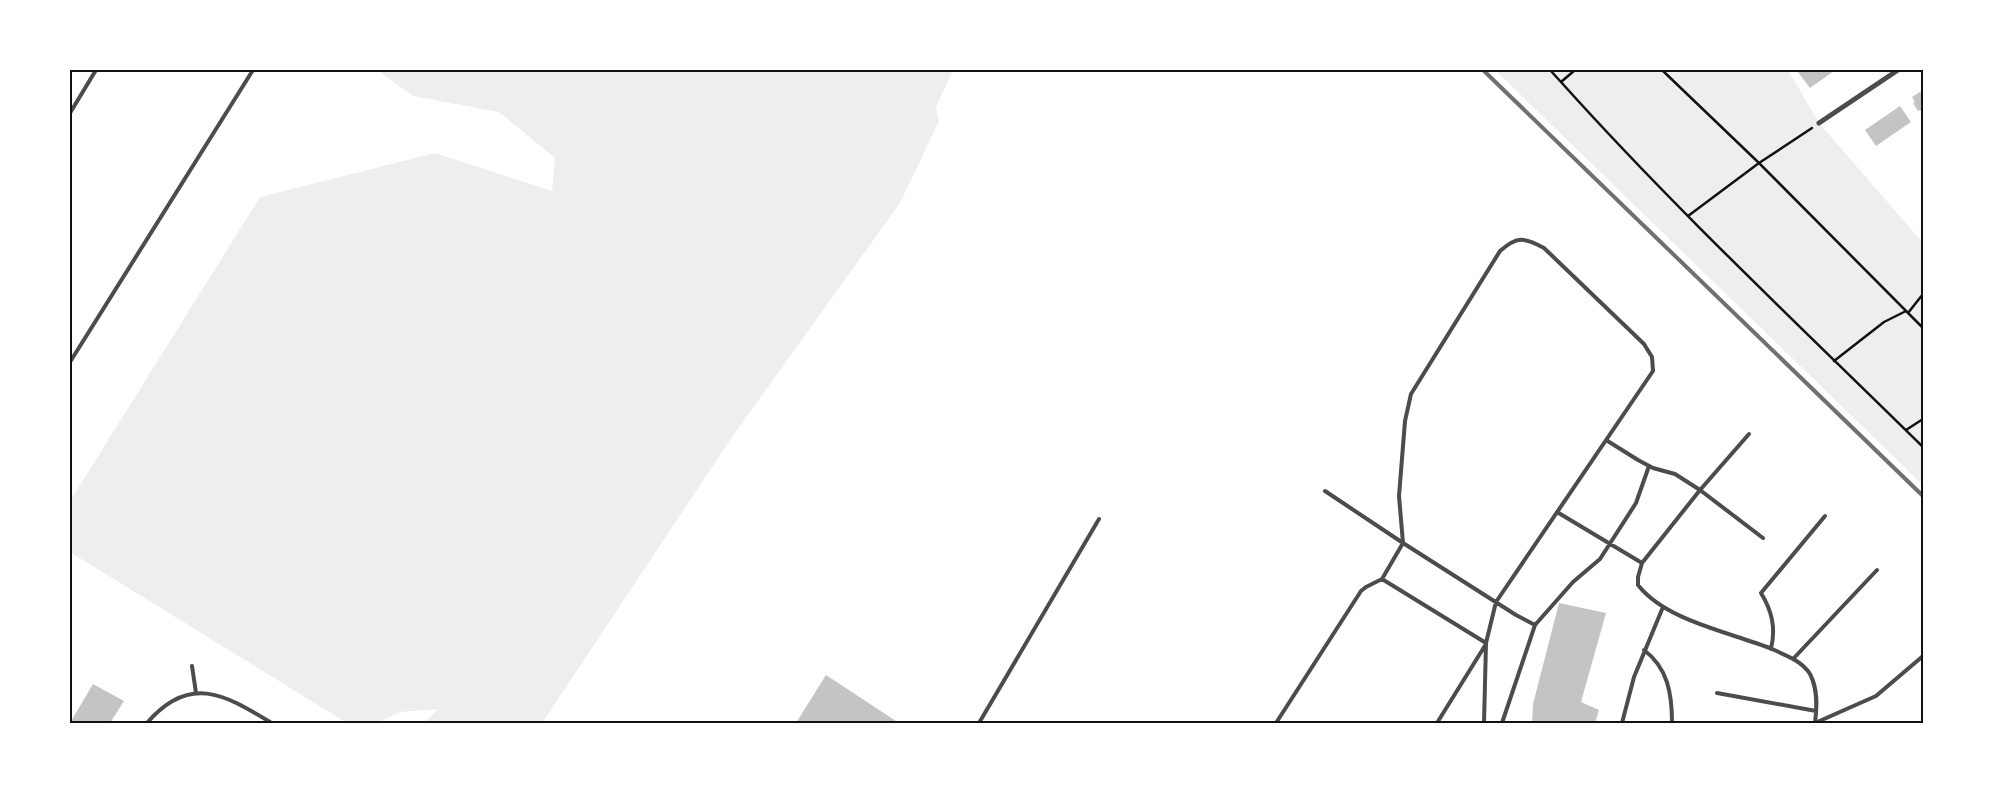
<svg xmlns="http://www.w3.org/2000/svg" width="1993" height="793" font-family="Roboto,sans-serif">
<rect width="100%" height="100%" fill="#fff"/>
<path fill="#eee" d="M377,70H953L936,107L939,121L900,203L734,434L542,723H424L438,709L400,712L377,723H347L70,552V501L260,197L435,153L552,191L555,158L499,112L413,96Z
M1495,70H1788L1819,123L1923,243V485Z"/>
<path fill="#c4c4c4" d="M1801,70H1833L1834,71L1810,88L1798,72Z
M1923,90V114L1920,110L1918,111L1913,103L1915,102L1912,97Z
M1900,106L1911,122L1876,146L1865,130Z
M1559,603L1606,613L1581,702L1599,710L1595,723H1532L1533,704Z
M826,675L899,723H796Z
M93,684L124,701L110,723H70Z"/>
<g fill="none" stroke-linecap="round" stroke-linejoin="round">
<path stroke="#111" stroke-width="2.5" d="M1550,70L1561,82L1575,70
M1662,70L1759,163L1923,328
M1561,82C1675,209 1801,327 1923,447
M1688,216L1759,163L1812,128
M1908,313L1923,294
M1834,361L1884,322L1906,311
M1906,430L1923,419"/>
<path stroke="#4c4c4c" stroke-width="4" d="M70,113L96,70
M70,362L253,70
M1749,434L1700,490L1763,538
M1325,491L1403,543L1516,615L1535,625L1502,723
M1557,512L1642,563L1700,490L1675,474L1653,468L1638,460L1606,440
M1642,563L1638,577V585C1666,621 1730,632 1772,649C1785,655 1802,661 1810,674C1818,689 1817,707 1815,723
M1382,579L1403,543L1399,496L1405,421L1411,394L1500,251C1517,236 1524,237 1544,248L1644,344L1652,357L1653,371L1496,602L1486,643L1484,723
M1535,625L1573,582L1600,559L1636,503L1649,466
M1771,649C1776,628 1772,611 1761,593L1825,516
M1644,650C1668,668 1672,694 1672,723
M1793,659L1877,570
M192,666L196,693
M1717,693L1816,711
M147,723C189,674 224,694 270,722
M979,723L1099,519
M1276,723L1361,591L1366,587L1382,579L1486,643
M1437,723L1486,644
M1622,723L1634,677L1663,607
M1815,723L1876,696L1923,656"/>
<path stroke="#4c4c4c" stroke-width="5" d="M1819,123L1898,70"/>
<path stroke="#707070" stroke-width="4" d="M1483,70L1923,496"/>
</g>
<rect width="1993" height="793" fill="none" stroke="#ffffff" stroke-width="142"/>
<rect x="71" y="71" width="1851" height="651" fill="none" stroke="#111" stroke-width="2"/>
</svg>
